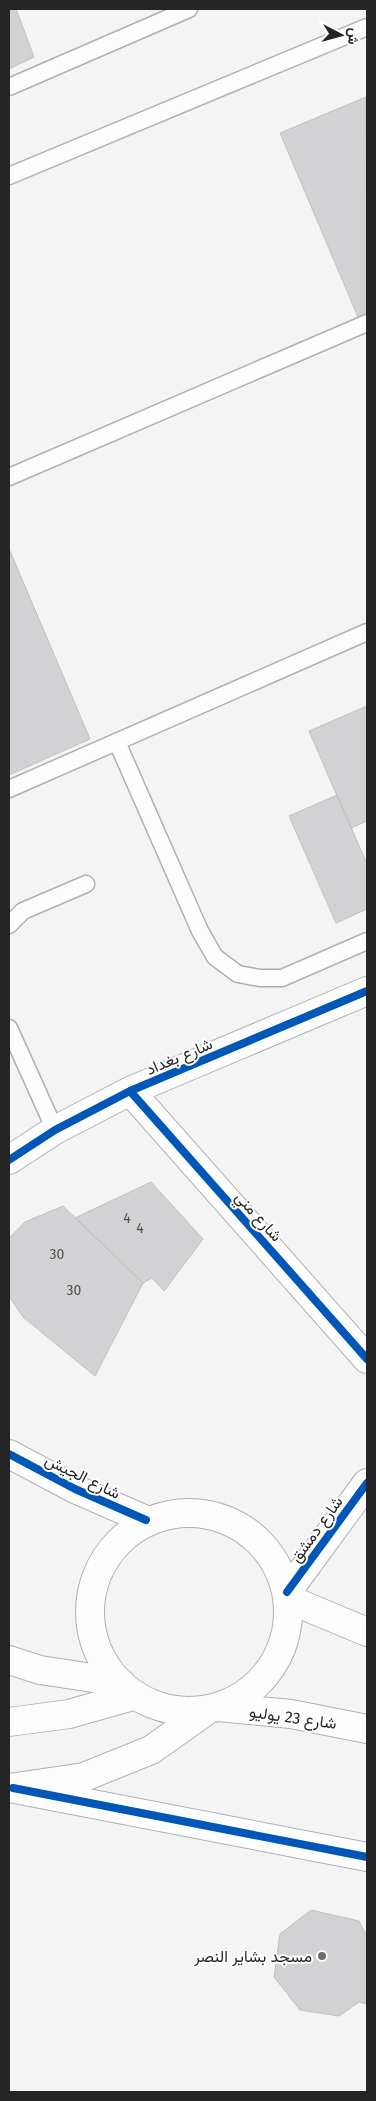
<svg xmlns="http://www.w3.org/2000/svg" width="376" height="2101" font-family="'Fira Sans',Vazirmatn,sans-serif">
<rect width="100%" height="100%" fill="#f4f4f5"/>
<path fill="#d2d1d3" stroke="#c0c0c1" d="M9,9H16L34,57L9,69Z
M366,97L367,313L358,317L280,133Z
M10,551L90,739L9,775V552Z
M367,706V821L351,828L309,731Z
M337,795L367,864V909L336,923L289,816Z
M151,1182L203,1239L164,1291L152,1278L143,1283L75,1218Z
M63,1206L143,1283L95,1376L23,1317L9,1296V1238L25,1222Z
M311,1910L359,1921L367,1936V2004L359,2002L339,2016L300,2010L274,1977L280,1934Z"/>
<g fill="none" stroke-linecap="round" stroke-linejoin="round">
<defs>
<path id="service" d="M9,87L189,9
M9,176L367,27
M9,477L367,323
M117,742L200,931L215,957L238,974L260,978H282L367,941
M9,789L367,632
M9,925L23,911L86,884
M9,1028L55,1130"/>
<path id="minor" d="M130,1091L367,1359
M9,1160L55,1130L130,1091L367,991
M9,1454L75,1489L146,1520
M287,1592L367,1483
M9,1660L40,1670L120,1682
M15,1789L367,1857"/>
<path id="secondary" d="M90 1612a99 99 0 1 1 198 0a99 99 0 1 1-198 0Z
M288,1599L367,1632
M218,1707L291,1714L367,1729
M9,1722L69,1714L136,1695
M9,1788L84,1777L151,1750L209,1709"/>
</defs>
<use href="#service" stroke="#b0b0b1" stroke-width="19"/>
<use href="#minor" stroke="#b0b0b1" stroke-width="30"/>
<use href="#secondary" stroke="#b0b0b1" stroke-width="30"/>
<use href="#service" stroke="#fdfdfe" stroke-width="16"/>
<use href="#minor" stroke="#fdfdfe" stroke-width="28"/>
<use href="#secondary" stroke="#fdfdfe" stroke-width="28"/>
<defs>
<path id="cycleway" d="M130,1091L367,1359
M9,1160L55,1130L130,1091L367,991
M9,1454L75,1489L146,1520
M287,1592L367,1483
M13,1788L367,1857"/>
</defs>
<use href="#cycleway" stroke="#fff" stroke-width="11"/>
<use href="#cycleway" stroke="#0057b8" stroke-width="8"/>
</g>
<circle fill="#6d6d6e" stroke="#fff" stroke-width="2" cx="322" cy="1956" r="5"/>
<g text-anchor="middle" stroke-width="4" stroke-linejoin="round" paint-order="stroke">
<g font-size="14" fill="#505051">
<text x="127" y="1223">4</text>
<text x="140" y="1233">4</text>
<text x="57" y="1259">30</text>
<text x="74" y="1295">30</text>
</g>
<g font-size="16" fill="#252526" stroke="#fff">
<text transform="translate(179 1056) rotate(-23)" y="6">شارع بغداد</text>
<text transform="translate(259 1216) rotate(48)" y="6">شارع مني</text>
<text transform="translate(83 1476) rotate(26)" y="6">شارع الجيش</text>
<text transform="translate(316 1529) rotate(-54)" y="6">شارع دمشق</text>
<text transform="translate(293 1717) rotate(8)" y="6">شارع 23 يوليو</text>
</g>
<g font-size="16" fill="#252526" stroke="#fff" text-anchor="end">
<text x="312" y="1962">مسجد بشاير النصر</text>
</g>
</g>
<rect width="376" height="2101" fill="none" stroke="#252526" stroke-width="20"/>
<g transform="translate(341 35) rotate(96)" stroke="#ffffff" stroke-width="4" paint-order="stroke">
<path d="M0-4L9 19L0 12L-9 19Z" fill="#252526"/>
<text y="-8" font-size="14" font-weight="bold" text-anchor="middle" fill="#252526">ش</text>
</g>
</svg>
